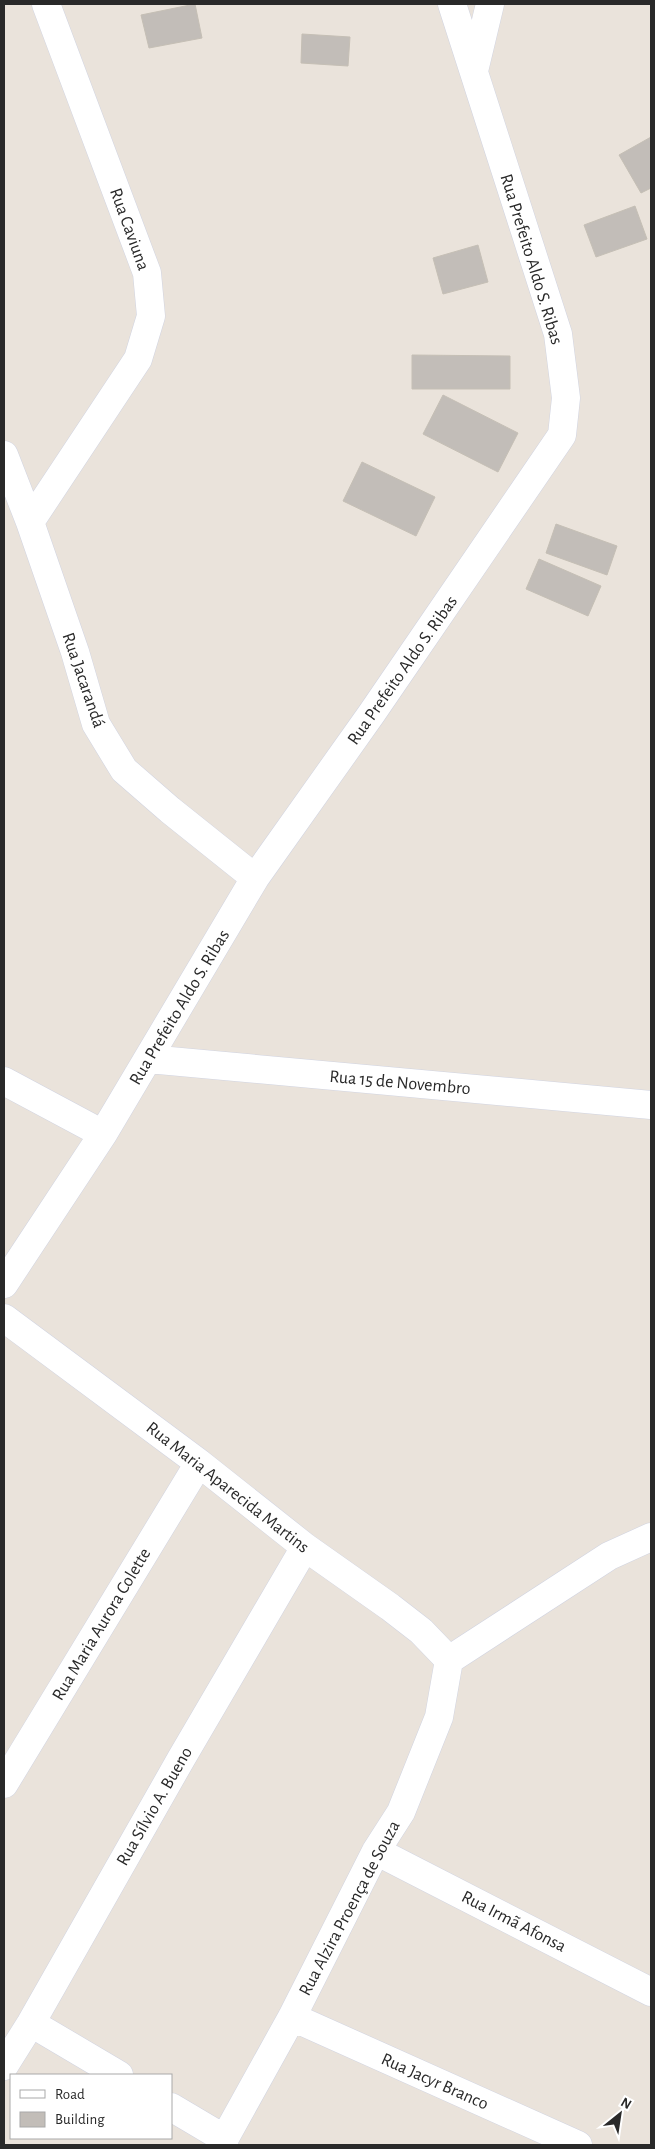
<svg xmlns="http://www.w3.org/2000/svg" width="655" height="2149" font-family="'Alegreya Sans',sans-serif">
<rect width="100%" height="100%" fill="#eae3db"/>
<path fill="#c2bdb8" stroke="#c5bfb5" d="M195,4L202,38L149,48L141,15Z
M302,34L350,37L348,66L301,63Z
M651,137V188L641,193L619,155Z
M635,206L647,239L596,257L584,225Z
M478,245L488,282L443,294L433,258Z
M412,355L510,356V389H412Z
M443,395L518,433L498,472L423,434Z
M362,462L435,497L416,536L343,501Z
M556,524L617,546L607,575L546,553Z
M539,559L601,586L588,616L526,589Z"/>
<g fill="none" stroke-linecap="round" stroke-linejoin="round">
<defs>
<path id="minor" d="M474,71L490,4
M4,455L30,522L75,652L96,724L124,770L170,810L255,878
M30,522L138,359L151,316L147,273L46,4
M148,1059L651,1105
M4,1081L103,1134
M4,1284L103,1134L255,878L372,713L562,435L566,398L558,334L452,4
M4,1318L199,1463L305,1547L390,1607L421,1631L449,1660
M449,1660L609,1556L651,1537
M4,1784L199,1463
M376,1851L651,1992
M292,2017L578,2145
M31,2023L119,2075
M4,2066L31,2023L181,1759L305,1547
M171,2107L225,2139
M221,2145L292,2017L376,1851L401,1812L439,1717L449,1660"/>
</defs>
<use href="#minor" stroke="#d1d4e1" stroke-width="29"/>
<use href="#minor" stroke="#fff" stroke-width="28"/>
</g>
<g text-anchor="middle" stroke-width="4" stroke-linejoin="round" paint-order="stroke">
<g font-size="18" fill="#292929" stroke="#fff">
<text transform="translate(130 229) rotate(70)" y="6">Rua Caviuna</text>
<text transform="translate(532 259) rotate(73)" y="6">Rua Prefeito Aldo S. Ribas</text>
<text transform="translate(402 670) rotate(-55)" y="6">Rua Prefeito Aldo S. Ribas</text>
<text transform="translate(84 680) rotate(71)" y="6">Rua Jacarandá</text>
<text transform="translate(179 1007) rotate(-59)" y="6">Rua Prefeito Aldo S. Ribas</text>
<text transform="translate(400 1082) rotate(5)" y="6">Rua 15 de Novembro</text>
<text transform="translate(228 1487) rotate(38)" y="6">Rua Maria Aparecida Martins</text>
<text transform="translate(101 1624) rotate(-59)" y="6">Rua Maria Aurora Colette</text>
<text transform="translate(154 1806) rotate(-60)" y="6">Rua Sílvio A. Bueno</text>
<text transform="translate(349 1908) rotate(-62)" y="6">Rua Alzira Proença de Souza</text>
<text transform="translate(514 1921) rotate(27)" y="6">Rua Irmã Afonsa</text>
<text transform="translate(435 2081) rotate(24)" y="6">Rua Jacyr Branco</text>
</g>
</g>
<rect width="655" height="2149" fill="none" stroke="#292929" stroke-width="10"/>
<rect x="10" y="2074" width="162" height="65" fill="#ffffff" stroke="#a9a9a9"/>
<rect x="20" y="2090" width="25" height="8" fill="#ffffff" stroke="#a9a9a9"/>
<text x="55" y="2099" font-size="15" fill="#292929">Road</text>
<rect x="20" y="2112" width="25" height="15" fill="#c2bdb8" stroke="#a9a9a9"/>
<text x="55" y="2124" font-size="15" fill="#292929">Building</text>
<g transform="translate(620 2114) rotate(30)" stroke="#ffffff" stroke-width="4" paint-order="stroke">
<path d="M0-4L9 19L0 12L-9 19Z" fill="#292929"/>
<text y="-8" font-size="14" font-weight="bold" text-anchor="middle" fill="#292929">N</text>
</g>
</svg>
